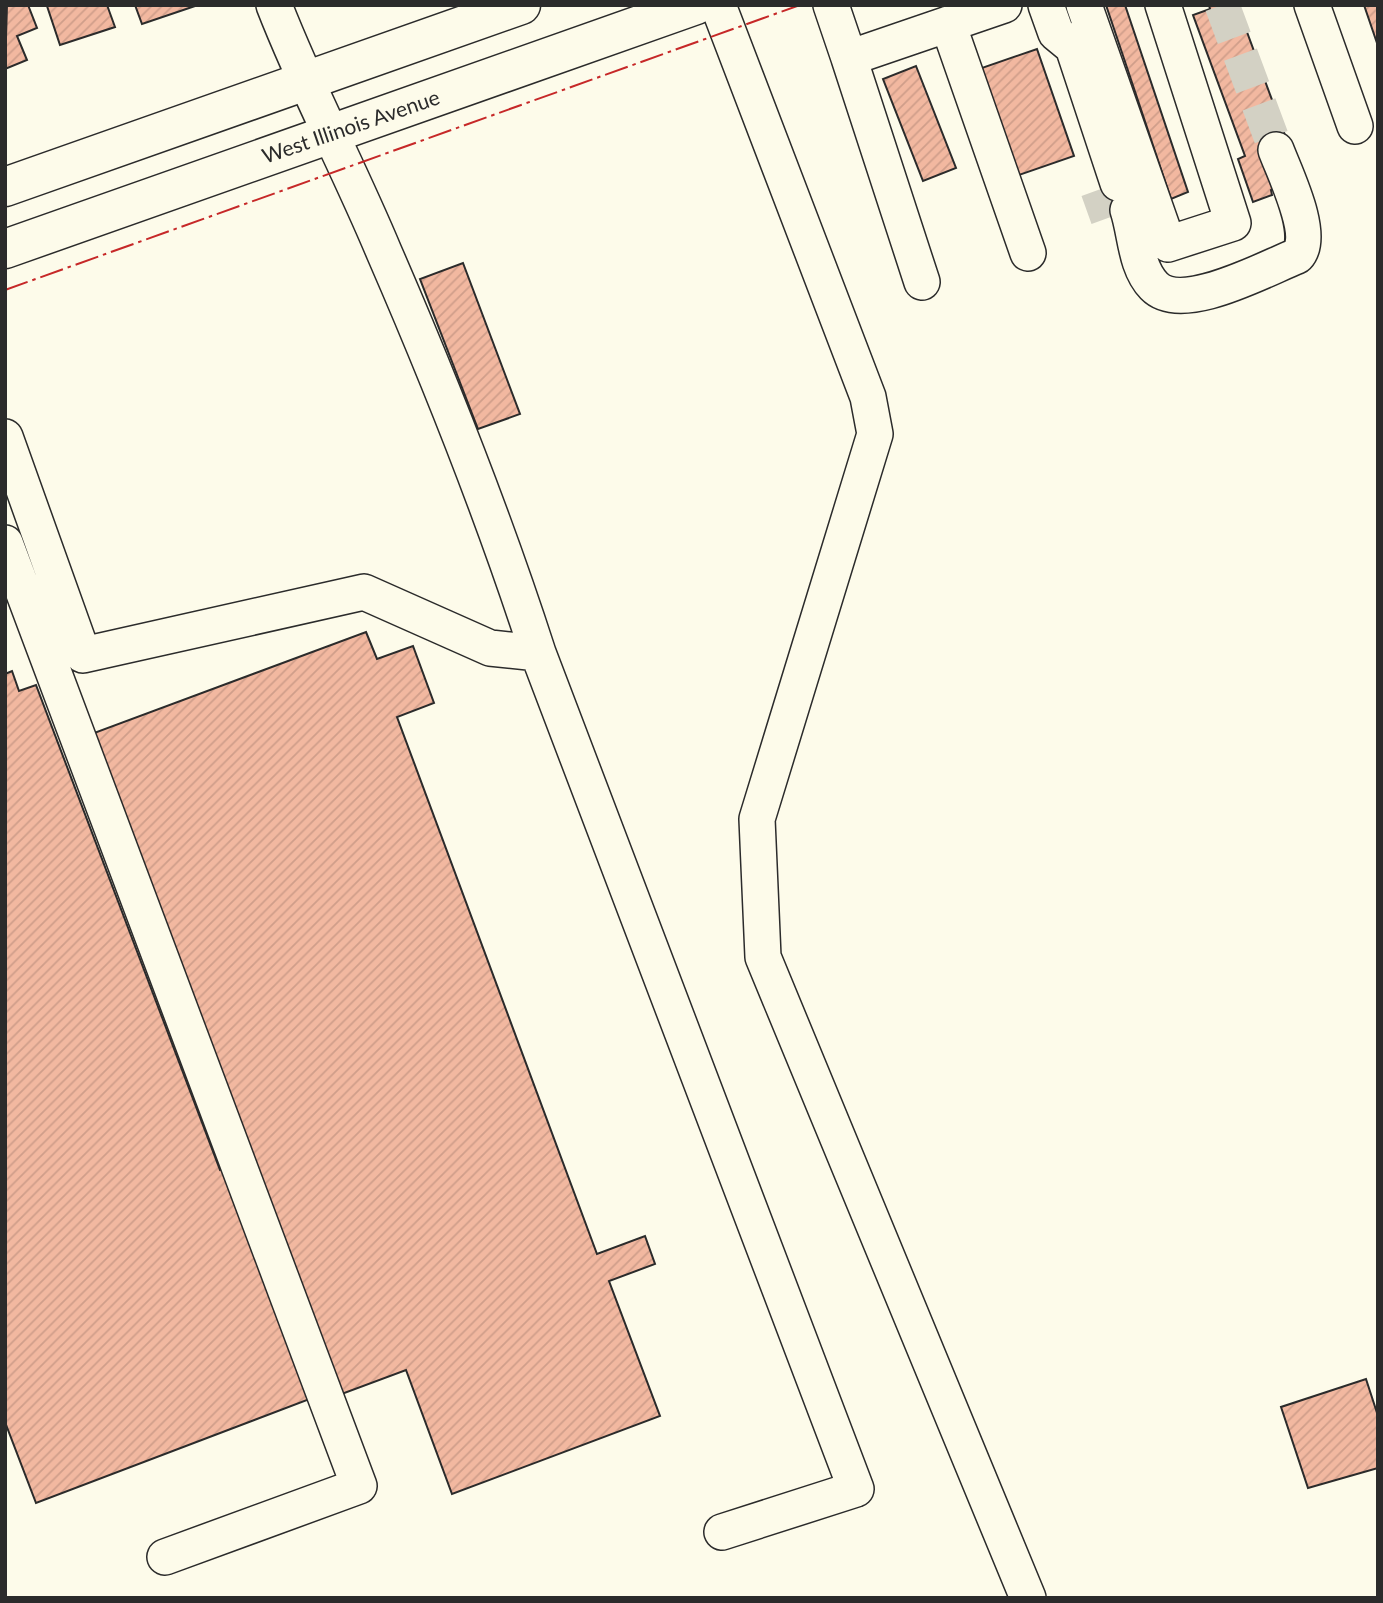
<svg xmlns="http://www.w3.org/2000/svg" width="1383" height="1603" font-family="Lato,sans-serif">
<defs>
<pattern id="building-hatch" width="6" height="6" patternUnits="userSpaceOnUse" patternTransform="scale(1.75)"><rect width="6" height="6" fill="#f2b8a0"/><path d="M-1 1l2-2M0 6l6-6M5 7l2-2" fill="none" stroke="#d09e8a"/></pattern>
</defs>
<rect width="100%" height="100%" fill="#fdfbea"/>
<path fill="url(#building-hatch)" stroke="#2b2b2b" stroke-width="2" d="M7,5H28L37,28L17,36L27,60L5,69Z
M107,5L115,27L60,45L47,6Z
M135,5H198L142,24Z
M1106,5H1125L1188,192L1171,199Z
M1209,5H1237L1289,146L1276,188L1271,190L1272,195L1253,202L1238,159L1245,156L1193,15L1210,9Z
M1364,5H1378V46Z
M1037,49L1074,156L1010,178L973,71Z
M916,66L956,168L923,181L883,79Z
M463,263L520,414L478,429L420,279Z
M366,632L377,659L413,646L434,703L397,717L597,1254L645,1236L655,1264L609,1281L660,1416L452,1494L406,1370L339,1395L94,733Z
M12,671L19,691L36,685L220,1170L227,1167L315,1397L36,1503L5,1422V674Z
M1366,1379L1378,1416V1468L1308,1488L1281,1407Z"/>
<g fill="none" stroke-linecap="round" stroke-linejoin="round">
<path stroke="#d3d1c4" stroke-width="35" stroke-dasharray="35 18" stroke-linecap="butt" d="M1222,5L1276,150
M1098,190L1108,218"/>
<defs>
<path id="minor" d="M718,5L868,397L875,434L757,819L763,957L1028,1598
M831,5L849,58L1004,5
M1046,5L1056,33L1073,47L1118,183
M1084,5L1168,244L1233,223L1163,5
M1312,5L1355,126
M948,24L1028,253
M849,58L922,282
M1128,210C1136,234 1135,266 1154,286C1182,315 1266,268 1297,256C1316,236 1285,174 1276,150
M5,437L83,655L364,592L490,648L538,653C494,517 441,383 384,252C349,168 307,90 274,5
M5,543L359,1486L165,1557
M538,653L856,1489L722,1532"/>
<path id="major" d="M5,187L521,5
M5,249L696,5"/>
</defs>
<use href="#minor" stroke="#2b2b2b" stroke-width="38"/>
<use href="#major" stroke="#2b2b2b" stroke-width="41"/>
<use href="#minor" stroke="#fdfbea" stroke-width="35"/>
<use href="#major" stroke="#fdfbea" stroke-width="38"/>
<path stroke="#c62828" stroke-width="2" stroke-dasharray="24 5 3.5 5" stroke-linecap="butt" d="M5,290L800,5"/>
</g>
<g text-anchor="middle" stroke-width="5" stroke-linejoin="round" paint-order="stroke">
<g font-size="21" fill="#2b2b2b" stroke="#fdfbea">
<text transform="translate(351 127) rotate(-19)" y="7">West Illinois Avenue</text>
</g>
</g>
<rect width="1383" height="1603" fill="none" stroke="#2b2b2b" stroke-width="14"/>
</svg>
